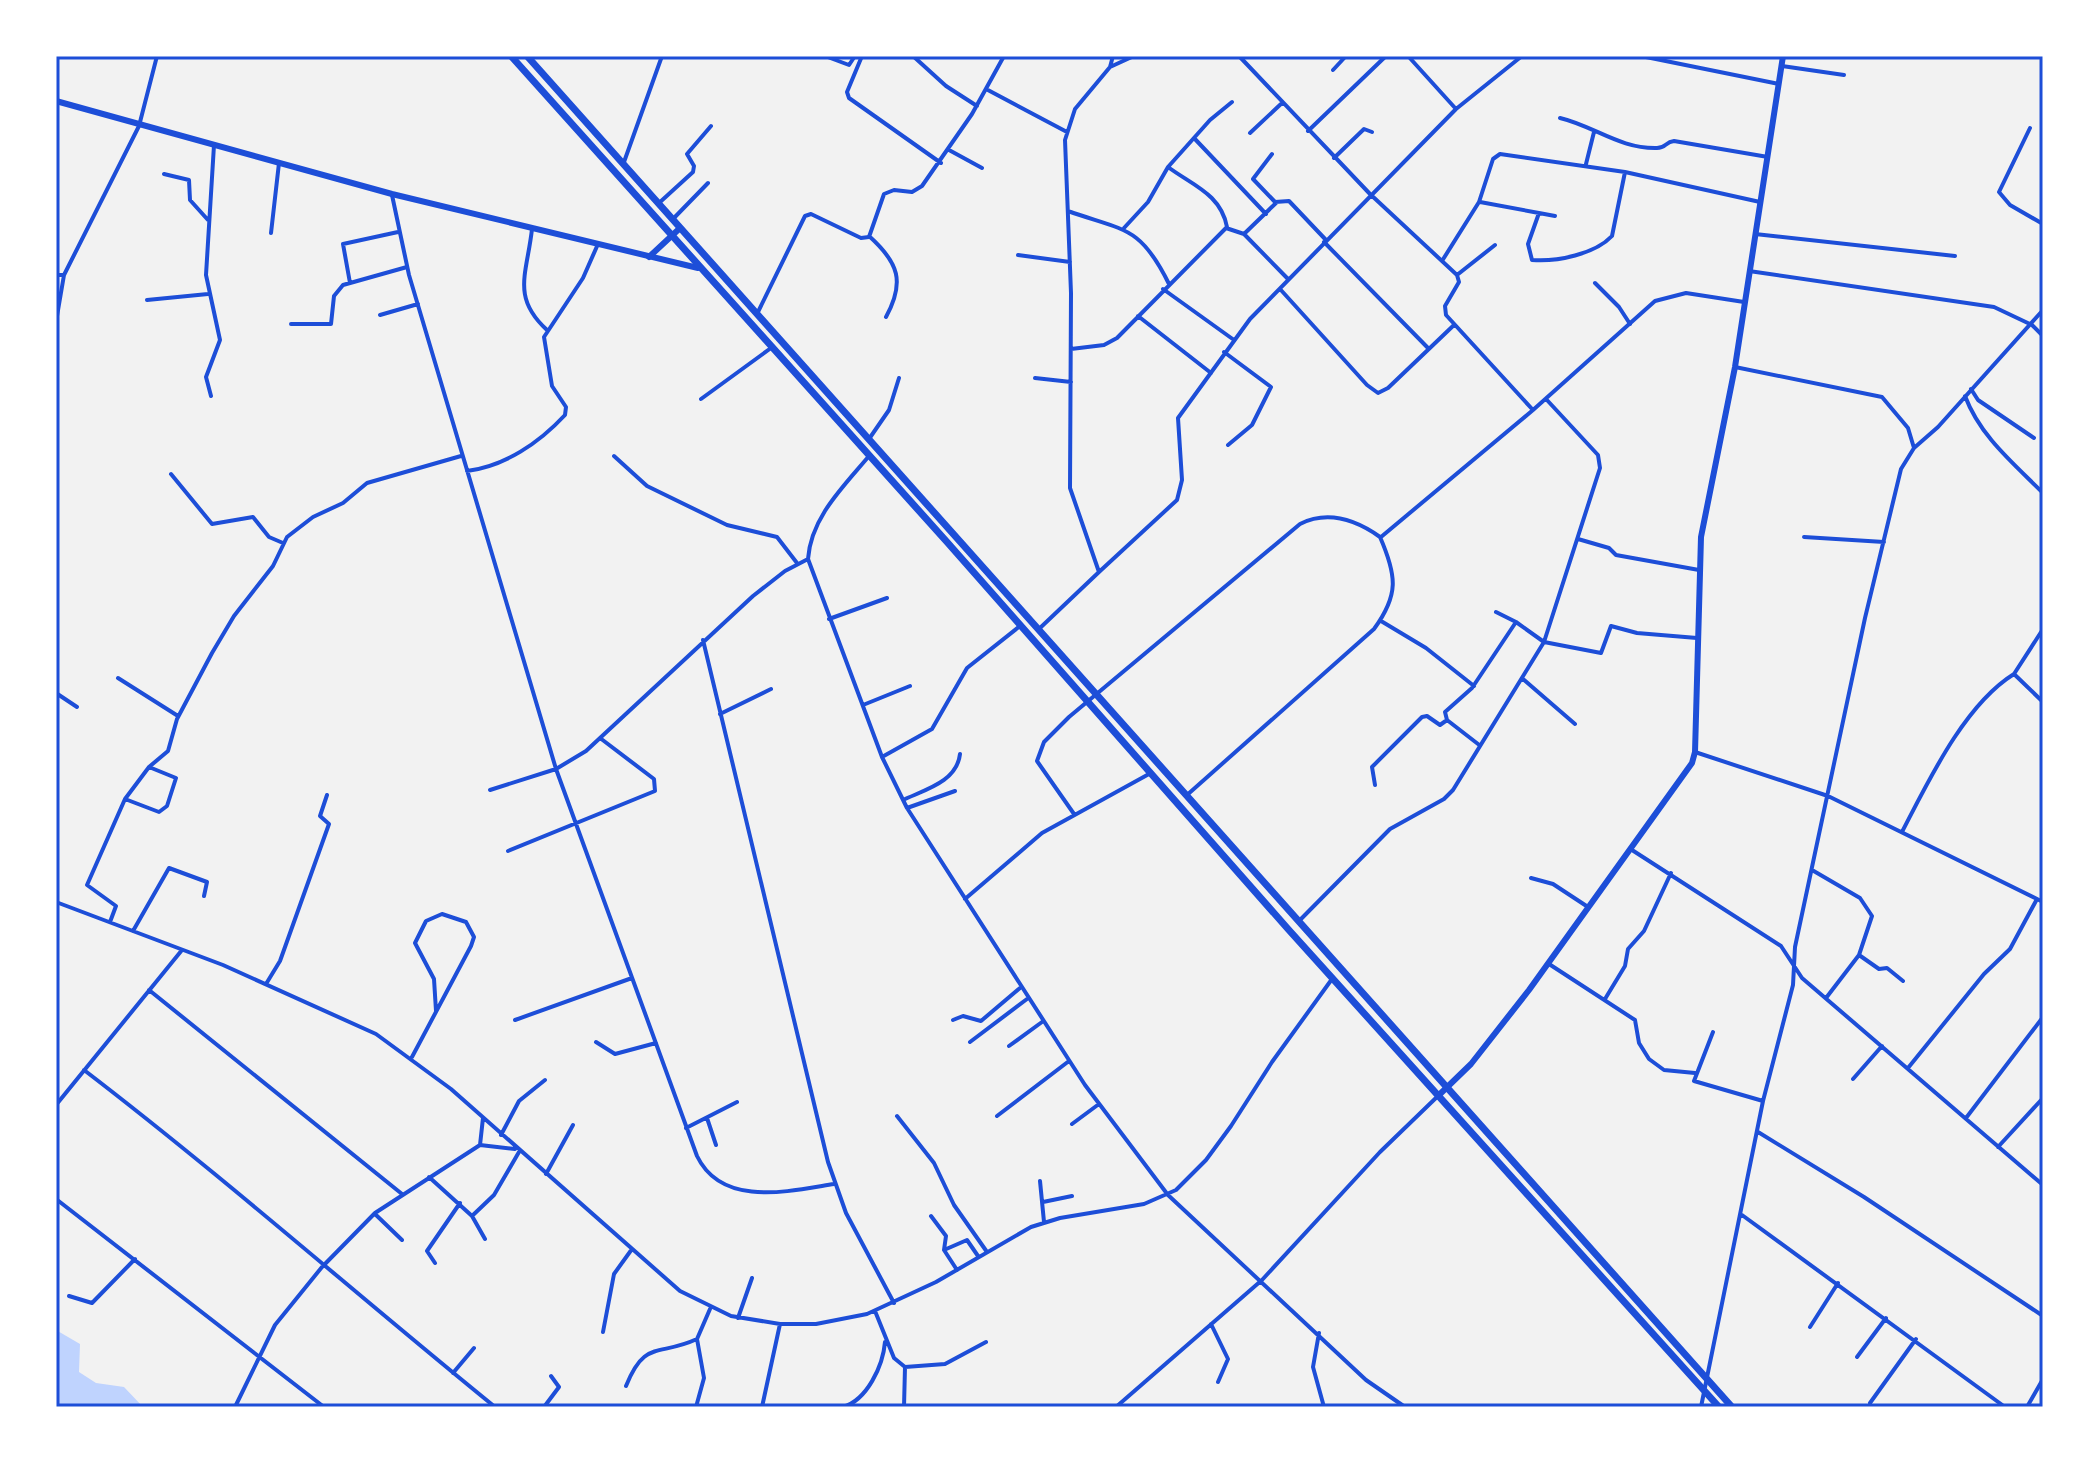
<svg xmlns="http://www.w3.org/2000/svg" width="2099" height="1463" font-family="Raleway,sans-serif">
<rect width="100%" height="100%" fill="#f2f2f2"/>
<path fill="#bfd3fe" d="M56,1330L80,1344L79,1372L96,1383L124,1387L143,1407H56Z"/>
<g fill="none" stroke-linecap="round" stroke-linejoin="round">
<path stroke="#1d4ed8" stroke-width="4" d="M825,56L849,65L855,56
M862,56L847,92L849,98L941,163
M913,56L946,86L977,106
M1239,56L1370,194L1457,275L1459,282L1445,306L1446,315L1533,410
M1408,56L1456,109
M1641,56L1779,84
M1782,66L1844,75
M1110,67L1134,56
M1333,70L1346,56
M986,89L1067,132
M1560,118C1594,126 1620,149 1657,148C1666,148 1665,142 1674,141L1768,157
M2030,128L1999,192L2010,205L2043,224
M1308,131L1386,56
M1250,133L1282,103
M1194,138L1266,214
M949,150L982,168
M1334,158L1364,129L1372,132
M624,162L662,56
M1586,164L1594,132
M164,174L189,180L190,200L208,220
M392,195L409,275L556,769L697,1156C722,1208 790,1191 834,1184
M1275,202L1289,201L1326,240
M1480,202L1539,213L1528,244L1532,260C1557,262 1595,254 1612,236L1625,172
M659,203L693,172L694,166L687,154L711,126
M1068,211C1124,231 1140,225 1169,284
M1539,213L1555,216
M673,219L708,183
M1227,227C1221,194 1192,185 1168,167L1210,120L1232,102
M1124,228L1148,202L1168,167
M532,229C527,274 511,297 547,330
M271,233L279,163
M1244,234L1288,279
M1755,234L1955,256
M869,236C899,263 905,282 886,317
M1324,242L1428,348
M1018,255L1070,262
M1442,261L1479,202L1493,159L1500,154L1625,172L1760,202
M1749,271L1994,307L2032,325L2043,336
M56,275H64
M1457,275L1495,245
M350,283L343,244L398,232
M1595,283L1619,307L1630,324
M1163,289L1234,340
M1280,289L1367,385L1378,393L1388,388L1454,325
M147,300L208,294
M757,314L805,216L811,214L861,238L869,237L884,194L894,190L912,192L922,186L972,114L1004,56
M380,315L418,304
M1138,316L1211,373
M56,322L64,275L139,126L157,56
M291,324H331L334,296L343,285L407,267
M1071,349L1104,345L1117,338L1226,228L1244,234L1276,203L1253,179L1272,154
M1224,352L1271,387L1252,425L1228,445
M1735,367L1882,397L1908,428L1914,448
M1035,378L1071,382
M1971,389L1978,400L2034,438
M211,396L206,377L220,340L206,275L214,145
M1965,396C1980,436 2013,463 2043,493
M701,399L771,348
M869,439L889,410L899,378
M614,456L647,486L727,525L777,537L797,563
M869,456C844,486 811,517 808,559L882,757L907,808L1085,1085L1168,1195L1366,1380L1405,1407
M467,471C505,466 539,443 565,415L566,407L552,386L544,337L583,278L598,244
M171,474L212,524L253,517L269,537L283,543
M1381,537L1533,410L1655,301L1686,293L1744,302
M1804,537L1884,542
M1578,539L1609,548L1616,555L1699,570
M1099,572L1177,500L1182,480L1178,418L1250,319L1456,109L1522,56
M1496,612L1516,622
M829,619L887,598
M1381,621L1426,648L1474,686
M1040,628L1099,572L1070,488L1071,293L1065,140L1075,109L1110,67L1113,56
M2043,629L2014,674L2043,702
M703,640L828,1162L846,1213L894,1303
M118,678L178,716
M1523,679L1575,724
M56,693L77,707
M863,705L910,686
M720,714L771,689
M1478,744L1447,720L1445,712L1472,688L1516,622L1544,642L1601,653L1611,626L1637,633L1697,638
M1695,752L1828,796L2043,902
M882,757L932,729L967,668L1020,626
M1375,785L1372,767L1422,717L1427,716L1440,725L1447,720
M490,790L556,769L586,751L753,596L785,571L808,559
M125,799L159,812L167,806L176,778L149,767
M903,800C924,790 957,782 960,754
M907,808L955,791
M1074,814L1037,761L1044,742L1069,717L1300,524C1328,510 1356,520 1380,537C1397,576 1399,595 1374,629L1187,795
M1902,832C1928,782 1964,705 2014,674
M1632,850L1781,946L1802,978L2043,1185
M508,851L655,791L654,779L600,738
M1812,870L1860,898L1872,916L1859,955L1826,998
M1531,878L1553,884L1588,907
M965,899L1042,833L1149,774
M56,902L223,965L376,1034L451,1089L680,1291L731,1316L780,1324H816L867,1314L936,1282L1031,1227L1060,1218L1144,1204L1176,1190L1206,1160L1231,1126L1272,1062L1332,979
M1300,920L1390,829L1444,799L1453,790L1544,642L1600,468L1598,455L1546,399
M110,922L116,906L87,885L125,799L149,767L168,751L177,719L212,653L234,616L273,566L287,537L313,517L343,503L367,483L461,456
M133,931L169,868L207,882L204,896
M1859,955L1879,969L1887,968L1903,981
M1549,964L1635,1020L1639,1043L1649,1059L1664,1070L1695,1073
M266,984L280,961L329,824L320,816L327,795
M149,990L402,1194
M1605,999L1625,966L1628,949L1644,931L1671,873
M515,1020L632,978
M953,1020L963,1016L981,1021L1020,988
M1713,1032L1694,1081L1763,1101
M596,1042L615,1054L656,1043
M970,1042L1027,999
M1009,1046L1042,1022
M412,1057L471,946L474,937L466,922L442,914L426,921L415,943L434,979L436,1011
M1908,1068L1984,974L2010,949L2037,899
M84,1070C225,1178 357,1295 495,1407
M1853,1079L1882,1046
M56,1105L182,950
M897,1116L934,1163L954,1205L987,1252
M997,1116L1069,1061
M707,1118L716,1145
M1966,1118L2043,1017
M1072,1124L1099,1104
M686,1128L737,1102
M1758,1132L1864,1197L2043,1316
M501,1135L519,1101L545,1080
M480,1145L483,1118
M1998,1147L2043,1098
M546,1174L573,1125
M429,1177L472,1216L485,1239
M1040,1181L1044,1222
M56,1199L324,1407
M1043,1202L1072,1196
M375,1214L402,1240
M1742,1215L2005,1407
M472,1216L494,1195L519,1152
M931,1216L946,1236L944,1250L957,1270
M944,1250L967,1240L978,1256
M435,1263L427,1251L460,1203
M69,1296L92,1303L135,1259
M875,1311L894,1358L905,1367L945,1364L986,1342
M738,1318L752,1278
M1211,1324L1228,1359L1218,1382
M1810,1327L1838,1283
M603,1332L614,1274L632,1249
M1319,1333L1313,1367L1324,1407
M1857,1357L1886,1318
M453,1373L474,1348
M626,1386C645,1339 658,1357 697,1339
M1870,1403L1916,1339
M235,1407L275,1325L322,1267L375,1213L480,1145L515,1149
M544,1407L559,1387L551,1376
M696,1407L704,1378L697,1339L710,1309
M762,1407L780,1324
M843,1407C867,1400 883,1366 885,1342
M904,1407L905,1367
M1116,1407L1262,1280L1380,1152L1439,1095
M1701,1407L1763,1101L1793,985L1795,947L1865,618L1901,469L1914,448L1938,427L2043,310
M2027,1407L2043,1379"/>
<path stroke="#1d4ed8" stroke-width="6" d="M56,101L392,194L698,268
M1439,1095L1471,1064L1529,990L1692,763L1695,752L1701,537L1735,367L1783,56"/>
<path stroke="#1d4ed8" stroke-width="6" d="M649,257L679,229"/>
<path stroke="#1d4ed8" stroke-width="7" d="M511,56L947,542L1288,929L1719,1407
M527,56L1732,1407"/>
</g>
<rect width="2099" height="1463" fill="none" stroke="#ffffff" stroke-width="116"/>
<rect x="58" y="58" width="1983" height="1347" fill="none" stroke="#1d4ed8" stroke-width="3"/>
</svg>
